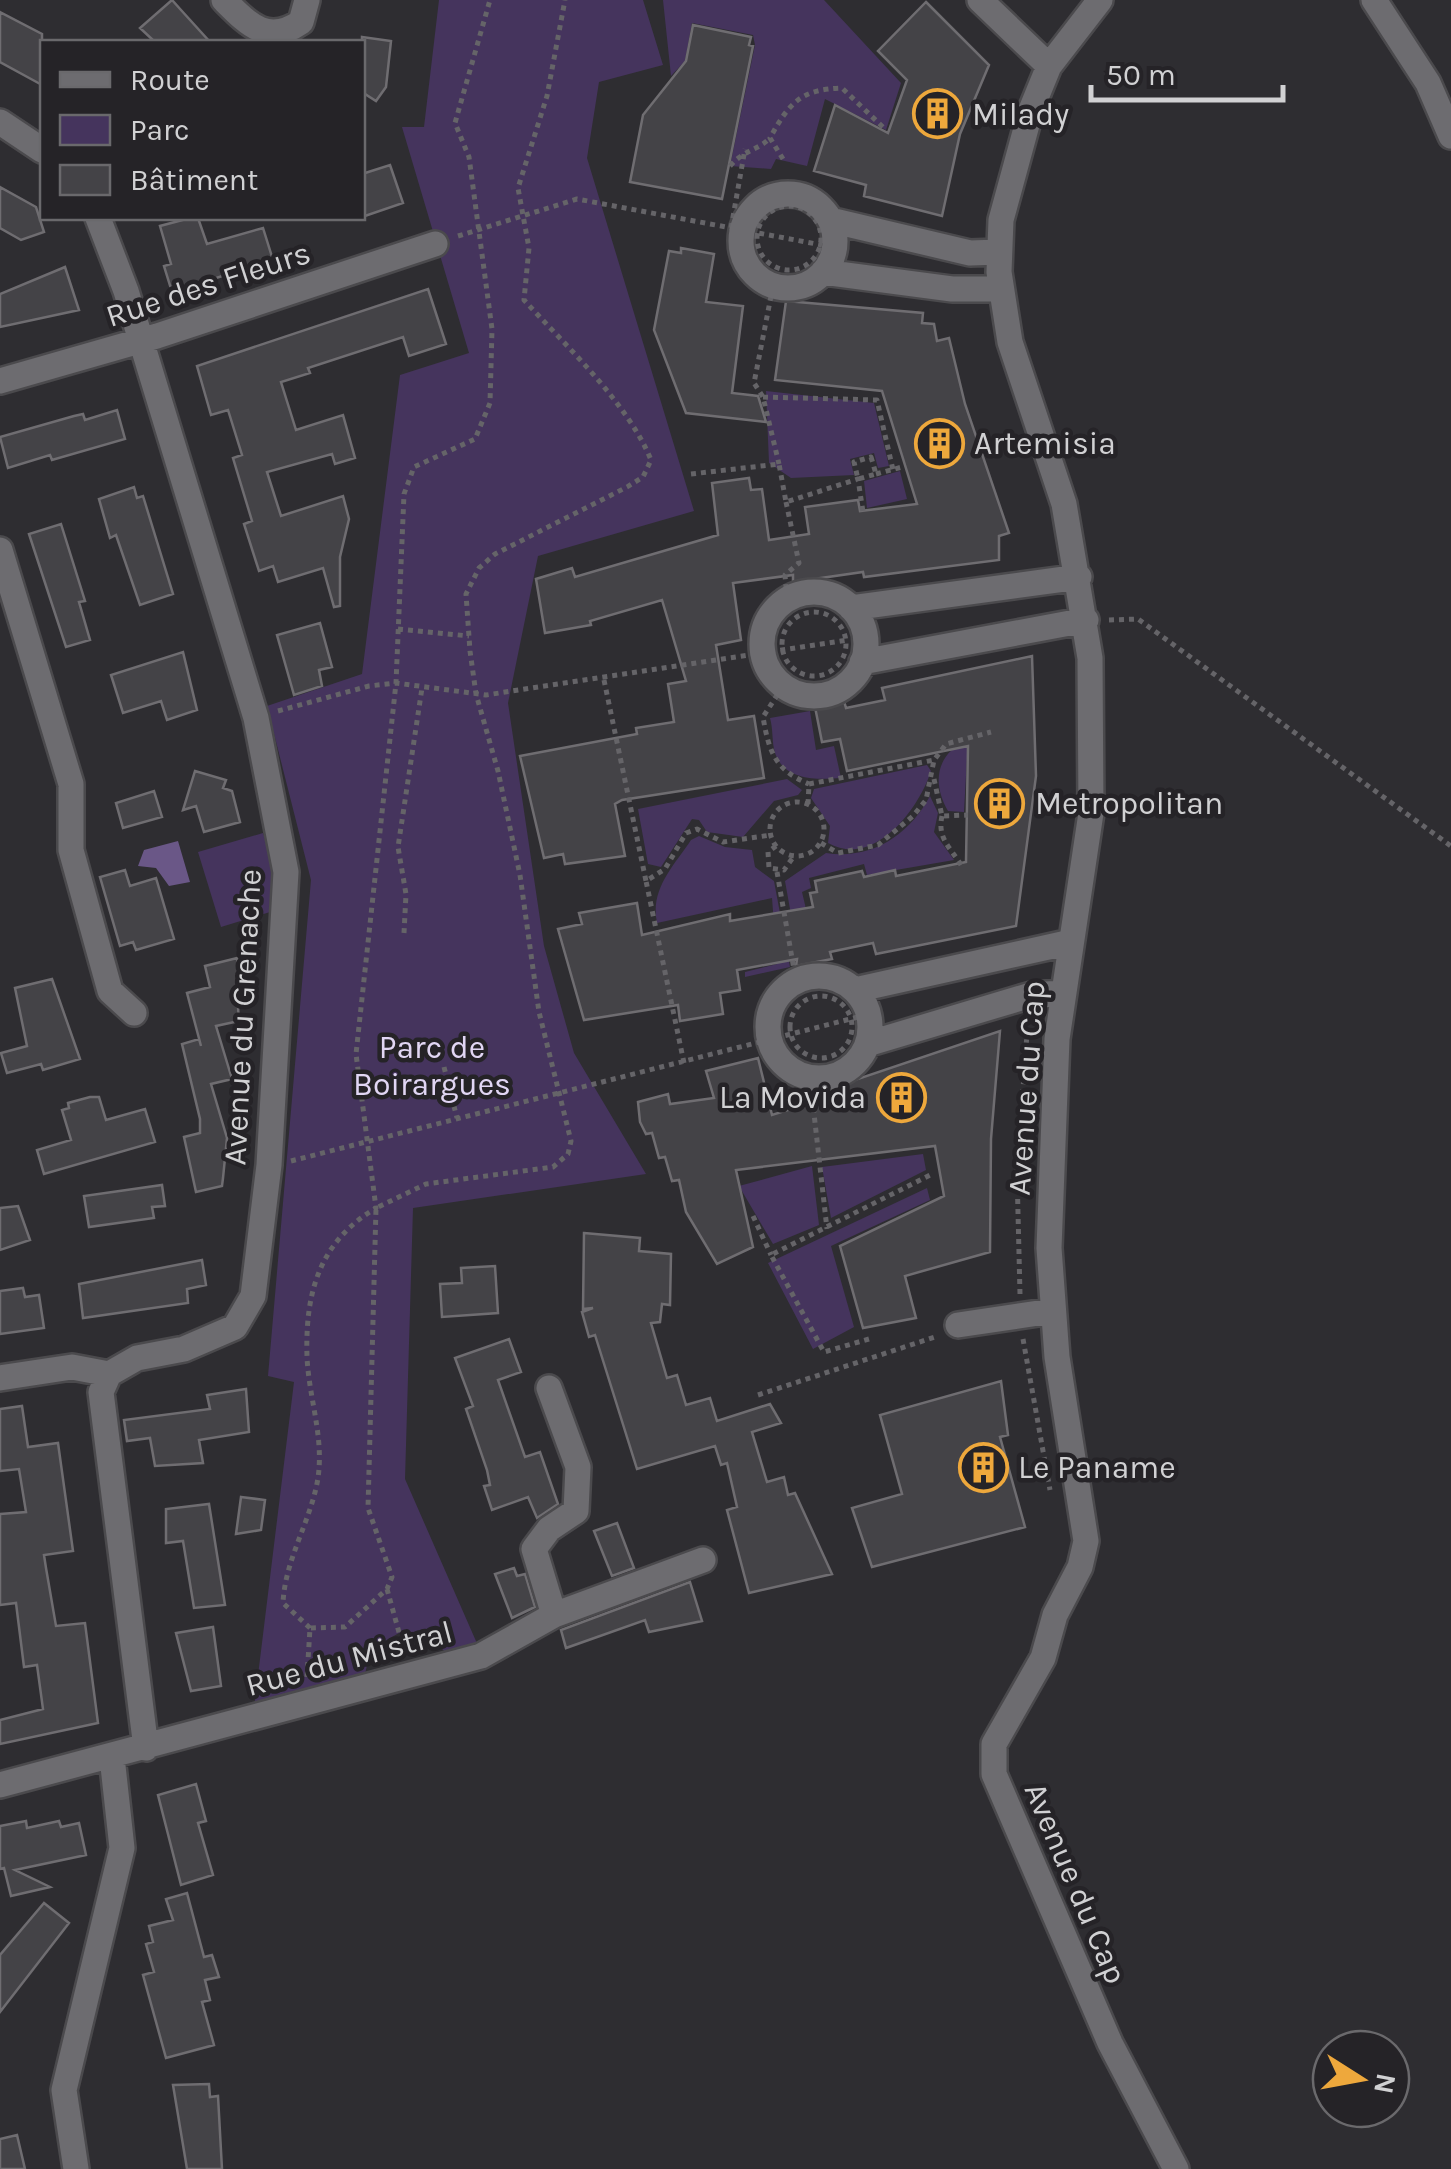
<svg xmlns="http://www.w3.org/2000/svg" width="1451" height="2169" font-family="Karla,sans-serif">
<rect width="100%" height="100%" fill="#2e2d31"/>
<path fill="#45345d" d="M439,0H643L663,65L599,82L587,158L694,511L538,556L508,703L544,946L574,1053L646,1174L413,1208L405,1479L479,1648L449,1656L425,1631L399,1633L371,1649L364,1678L254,1708L294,1382L268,1376L311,880L267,706L362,674L400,375L469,353L402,127H424Z
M663,0H824L901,83L886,130L825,99L807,166L776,159L771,169L730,166L755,45L753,35L692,23L685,61L671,76Z
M766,391L874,403L889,466L878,468L874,453L850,459L854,475L791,478L769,463Z
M900,471L907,499L867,508L864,481Z
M810,711L816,750L834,746L841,778C817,780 781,781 774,749C772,739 773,729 770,718Z
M968,739L964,812L948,811C931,781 937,754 968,739Z
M927,765L931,771C919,809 874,869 828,843L830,826L811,798L814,789Z
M787,779L802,790L798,795L774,801L743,837L707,832L699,820L692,819L661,867L648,864L638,809Z
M930,796L938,813L934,832L954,860L867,875L864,864L809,878L811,888L802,892L806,909L793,926L785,881L826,853C872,860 909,835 930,796Z
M263,833L278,877L270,912L221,927L198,852Z
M699,836L725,847L752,850L755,867L774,881L790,967L745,977V972L777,964L772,898L657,923C650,889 673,867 691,840Z
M923,1154L926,1170L831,1218L822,1167Z
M812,1166L819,1225L773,1244L739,1186Z
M927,1188L930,1200L831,1246L854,1327L813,1349L768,1263Z"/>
<path fill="#6a5787" d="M178,841L190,882L169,886L156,868L138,866L144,850Z"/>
<path fill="#444347" stroke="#6f6d71" stroke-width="2.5" d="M172,0L181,10L210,42H155L140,28Z
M926,2L989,65L960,134L942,216L864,196L866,185L814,171L835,105L888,133L907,80L878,51Z
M0,12L42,34V85L0,62Z
M693,25L751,37L749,45L753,46L722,199L630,182L643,115L686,61Z
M362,37L391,41L386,87L376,101L362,92Z
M390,165L403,203L362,217V174Z
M0,187L36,207L44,232L21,240L0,228Z
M190,218H198L207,244L263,228L273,260L172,292L164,266L171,264L160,226Z
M681,248L714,254L706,302L743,306L732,393L758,396L766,422L686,413L654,330L669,251L681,253Z
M65,267L79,310L0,327V294Z
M428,289L446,344L409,356L403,337L308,368L310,373L281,382L296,430L343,415L355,458L335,464L332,454L267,472L281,516L343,496L349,519L340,557V606L334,607L323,568L278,582L273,566L259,571L244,524L252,521L233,458L242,455L228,410L211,415L197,366Z
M786,301L923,313L922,323L934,324L937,341L949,338L965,404L1009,533L999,536V560L864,577L863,572L793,582V575L733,583L741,640L716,645L728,720L754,716L764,778L622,800L615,804L625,856L565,864L563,854L544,858L520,756L637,734L636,728L674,722L668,684L686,681L662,600L590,621L591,625L545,633L536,579L572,568L575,577L718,535L712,483L749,478L751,490L762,489L769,540L809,534L805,507L858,500L860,511L917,504L882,391L775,380Z
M117,410L125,439L52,460L50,455L8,468L0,437L74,416L83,414L85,420Z
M134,487L137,498L143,496L173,594L140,605L116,535L110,538L99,499Z
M61,524L85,601L79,602L90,640L66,647L29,534Z
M320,623L332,667L319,670L322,686L294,695L277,635Z
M183,652L197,710L167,720L161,701L123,713L111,675Z
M1032,656L1036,776L1016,926L876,954L873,943L830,952L832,959L796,966L797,959L737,970L740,990L720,993L723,1014L680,1021L678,1005L584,1020L558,929L582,924L579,913L637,903L642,935L730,914V921L813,907L810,893L817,892L815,881L862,871L864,877L895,870L896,876L966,862L968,746L847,771L840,739L822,742L815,707L844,701L846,708L885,700L882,688Z
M195,771L226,780L223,788L232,791L240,822L204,832L196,806L183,810Z
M154,791L162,817L123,828L116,803Z
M125,870L130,886L156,878L174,939L136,950L133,942L120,946L100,877Z
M237,958L243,991L237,993L239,1021L216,1026L232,1079L211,1084L227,1138L223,1178L222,1186L196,1192L184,1137L200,1133V1119L182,1044L199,1039L201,1046L187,993L210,987L205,966Z
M52,979L80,1059L43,1070L41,1064L7,1073L1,1053L27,1046L15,988Z
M1000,1031L991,1139L990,1252L905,1276L916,1318L863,1328L840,1246L944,1196L935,1146L736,1170L753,1247L717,1264L686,1212L679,1180L672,1181L665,1157L659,1158L652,1133L646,1134L640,1122L638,1102L668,1094L670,1104L714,1098L706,1071L758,1058L772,1115L820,1100L819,1092Z
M90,1097H99L106,1120L145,1109L155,1142L44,1174L37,1150L71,1140L62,1110L69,1108L68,1103Z
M162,1185L165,1206L152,1207L154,1218L89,1227L84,1196Z
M18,1206L30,1240L0,1250V1208Z
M584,1233L640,1238L639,1251L671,1254L670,1305L662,1304L660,1322L651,1323L667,1378L677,1375L686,1405L710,1398L717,1421L770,1404L781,1423L752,1432L767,1482L784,1477L788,1495L795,1493L832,1574L749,1593L727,1510L737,1507L727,1463L721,1465L715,1446L637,1469L595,1335L589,1337L582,1312L593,1308L583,1309Z
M202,1260L206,1285L187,1289L188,1303L83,1318L79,1284Z
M495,1266L498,1313L442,1317L440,1284L462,1283L461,1268Z
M23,1288L25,1297L39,1295L44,1328L0,1334V1291Z
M509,1339L521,1372L498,1380L525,1457L540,1452L558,1504L537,1518L528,1497L492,1510L484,1486L490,1485L487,1470L466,1409L473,1406L455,1358Z
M1001,1381L1008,1435L1000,1437L1025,1527L872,1567L852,1508L902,1494L880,1415Z
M246,1389L249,1432L199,1440L203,1463L155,1466L150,1438L127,1441L124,1420L210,1409L207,1395Z
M22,1406L28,1447L58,1443L73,1551L44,1555L46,1568L56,1626L85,1623L98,1723L0,1744V1720L43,1709L37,1665L24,1667L16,1603L0,1605V1514L26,1512L19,1469L0,1471V1409Z
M241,1497L265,1500L261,1530L236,1534Z
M209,1504L225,1605L194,1608L183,1541L166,1543V1509Z
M617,1523L634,1568L612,1576L594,1531Z
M514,1568L517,1576L525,1574L535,1607L512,1618L495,1574Z
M690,1582L702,1621L649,1632L645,1620L566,1648L561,1630Z
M213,1627L221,1686L191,1691L176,1633Z
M196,1784L206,1821L198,1823L213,1875L181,1885L158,1795Z
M26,1821L27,1828L59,1821L61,1827L79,1823L86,1855L15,1870L50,1887L11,1896L4,1868L0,1869V1826Z
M187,1893L204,1957L212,1955L219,1977L205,1980L210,2000L202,2002L214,2045L166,2058L143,1975L154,1972L146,1944L153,1942L149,1926L173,1920L166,1899Z
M44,1903L69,1923L0,2012V1955Z
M209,2084L210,2097L218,2096L222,2169H187L173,2085Z
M17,2135L25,2169H0V2139Z"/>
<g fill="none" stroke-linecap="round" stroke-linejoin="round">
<defs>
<path id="minor" d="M224,0C249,25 268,45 301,22L307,0
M980,0L1049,66
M1100,0L1049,66L1031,110L1001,220L999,272L1010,342L1064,504L1090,658L1091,813L1057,1039L1049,1248L1057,1357L1086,1541L1080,1567L1055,1615L1043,1658L994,1744V1774L1110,2043L1176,2169
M1374,0L1428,83L1451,136
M0,122L42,150
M741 241a47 47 0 1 1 94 0a47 47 0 1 1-94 0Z
M98,218L126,291L256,718L286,872L269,1165L253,1296L235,1327L184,1349L137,1358L109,1374L101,1392L146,1748
M830,220L970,253L999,252
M823,272L952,289H1001
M0,381L157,336L435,244
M0,550L71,784V850L110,991L134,1013
M762 644a52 52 0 1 1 104 0a52 52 0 1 1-104 0Z
M851,608L1079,577
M862,662L1086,620
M768 1027a51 51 0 1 1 102 0a51 51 0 1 1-102 0Z
M855,990L1071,942
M867,1044L1031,995L1062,993
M958,1325L1052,1311
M0,1378L72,1367L109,1374
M549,1388L578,1467L576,1511L549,1529L534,1549L554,1615
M0,1785L481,1656L554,1615L703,1560
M76,2169L64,2090L122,1848L112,1757"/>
</defs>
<use href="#minor" stroke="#4b4a4d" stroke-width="30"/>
<path stroke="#656468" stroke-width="5" stroke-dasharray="5 5" stroke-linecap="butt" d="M783,159L770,138C789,103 801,89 842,88L886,130
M730,166C745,149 757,151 770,138
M757 238a32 32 0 1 1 64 0a32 32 0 1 1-64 0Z
M731,228L745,149
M458,236L577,199L822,245
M773,286L754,383L763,397L779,464
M763,397L877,400L893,470
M871,457L876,474L858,479L854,462Z
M691,474L779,464L786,502L858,479L863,512
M876,474L902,467
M786,502L799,563L785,575L787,599
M782 644a32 32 0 1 1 64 0a32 32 0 1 1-64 0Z
M1109,620L1138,619L1451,846
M398,629L469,636
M604,680L646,881
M783,686L763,717C769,752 775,770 809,784
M278,711L369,686L396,683L486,695L848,640
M934,779L942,816L968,815
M770 829a27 27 0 1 1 54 0a27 27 0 1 1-54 0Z
M808,804L809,784L934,760
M942,816C937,838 950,847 961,865
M821,843L838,853L878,845L913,816L926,800L934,760L946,744L991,732
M776,846L768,852L769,868L784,870L794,856
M777,872L796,981
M404,933L406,894L398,847L422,688
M790 1027a31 31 0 1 1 62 0a31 31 0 1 1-62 0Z
M684,1063L646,881L665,869L686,833L697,829L723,842L771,835
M444,1067L457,1118
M810,1078L827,1229
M291,1161L862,1016
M753,1216L771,1255
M1020,1294L1017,1172L1028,1020
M869,1339L824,1352L771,1255L930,1175
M1023,1339L1050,1490
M758,1395L938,1336
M387,1589L405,1654
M310,1628L283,1603C285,1559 311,1521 318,1478C324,1436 309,1399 307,1357C305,1293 319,1242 376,1208L356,1054L396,683L404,494L414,467L475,439L490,403L492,329L469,157L455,123L490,0
M307,1677L310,1628L345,1627L387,1589L392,1577L368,1508L376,1208L426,1184L553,1167L568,1154L571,1141L539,1012L520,875L498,771L476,694L470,651L466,594L479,568L495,554L627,487L643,477L651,460C628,403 565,345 524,300L529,248L518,188L547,96L565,0"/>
<use href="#minor" stroke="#6d6c70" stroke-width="25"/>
</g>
<defs>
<symbol id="building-ring" viewBox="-11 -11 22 22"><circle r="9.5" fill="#252327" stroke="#eea83c" stroke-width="1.5"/><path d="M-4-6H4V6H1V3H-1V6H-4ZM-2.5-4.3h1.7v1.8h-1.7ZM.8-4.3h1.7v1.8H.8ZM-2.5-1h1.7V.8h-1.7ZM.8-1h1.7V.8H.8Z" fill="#eea83c"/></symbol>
</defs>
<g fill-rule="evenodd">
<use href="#building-ring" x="910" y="86" width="55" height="55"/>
<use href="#building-ring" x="912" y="416" width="55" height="55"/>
<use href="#building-ring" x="972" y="776" width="55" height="55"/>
<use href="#building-ring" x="874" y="1070" width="55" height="55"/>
<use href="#building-ring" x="956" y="1440" width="55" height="55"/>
</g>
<g text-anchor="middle" stroke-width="9" stroke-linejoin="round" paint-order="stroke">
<g font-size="32" fill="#d1d1d3" stroke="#252327" text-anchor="start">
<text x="972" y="125">Milady</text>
<text x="974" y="454">Artemisia</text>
<text x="1035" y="814">Metropolitan</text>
<text x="866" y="1108" text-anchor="end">La Movida</text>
<text x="1018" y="1478">Le Paname</text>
</g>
<g font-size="32" fill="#d1d1d3" stroke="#252327">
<text transform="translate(208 284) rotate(-18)" y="11">Rue des Fleurs</text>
<text transform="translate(242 1017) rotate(-87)" y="11">Avenue du Grenache</text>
<text transform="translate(1026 1088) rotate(-86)" y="11">Avenue du Cap</text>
<text transform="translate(349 1658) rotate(-15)" y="11">Rue du Mistral</text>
<text transform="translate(1076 1883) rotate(67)" y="11">Avenue du Cap</text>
</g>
<g font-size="32" fill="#e1d6f4" stroke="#252327">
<text x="432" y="1058">Parc de<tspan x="432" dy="37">Boirargues</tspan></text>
</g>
</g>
<rect x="40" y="40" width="325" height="180" fill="#252327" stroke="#6a696c" stroke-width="2.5"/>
<rect x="60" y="72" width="50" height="15" fill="#6d6c70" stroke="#6a696c" stroke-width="2.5"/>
<text x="130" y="90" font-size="30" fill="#d1d1d3">Route</text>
<rect x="60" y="115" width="50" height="30" fill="#45345d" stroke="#6a696c" stroke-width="2.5"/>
<text x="130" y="140" font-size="30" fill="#d1d1d3">Parc</text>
<rect x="60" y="165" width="50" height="30" fill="#444347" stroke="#6a696c" stroke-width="2.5"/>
<text x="130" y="190" font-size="30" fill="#d1d1d3">Bâtiment</text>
<g transform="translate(1361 2079) rotate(101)"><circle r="48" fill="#252327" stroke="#6a696c" stroke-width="2.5"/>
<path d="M0-8L18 38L0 25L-18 38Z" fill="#eea83c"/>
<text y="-15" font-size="28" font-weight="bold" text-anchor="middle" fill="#d1d1d3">N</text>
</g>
<path d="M1091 85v15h192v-15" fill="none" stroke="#d1d1d3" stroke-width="5"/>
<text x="1106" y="85" font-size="30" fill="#d1d1d3" stroke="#252327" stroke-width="8" paint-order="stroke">50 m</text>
</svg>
